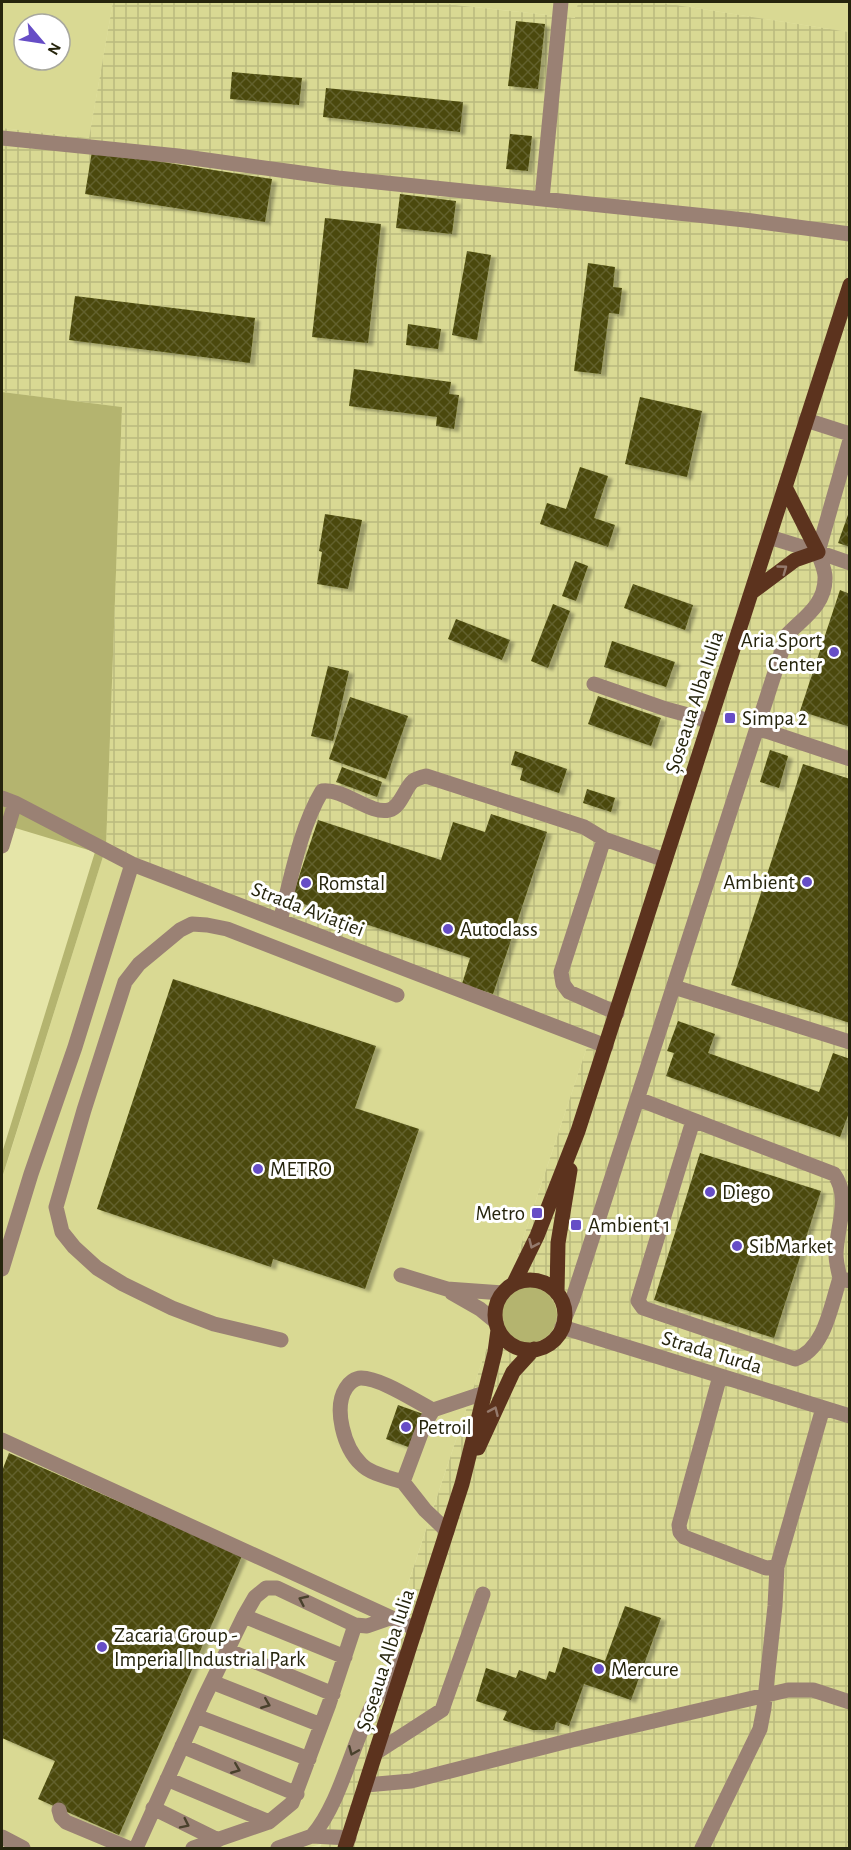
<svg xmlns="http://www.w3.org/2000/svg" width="851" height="1850" font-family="'Alegreya Sans',sans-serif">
<defs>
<pattern id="industrial-grid" width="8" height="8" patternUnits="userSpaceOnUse" patternTransform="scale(1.5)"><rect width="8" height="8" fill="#d9d993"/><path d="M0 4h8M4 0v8" fill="none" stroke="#baba7e"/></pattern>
<pattern id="building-cross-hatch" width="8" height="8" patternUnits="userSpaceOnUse" patternTransform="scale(1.5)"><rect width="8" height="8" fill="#4b4a0b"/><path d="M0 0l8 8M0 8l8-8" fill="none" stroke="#62612d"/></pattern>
<filter id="shadow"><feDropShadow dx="5" dy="3" stdDeviation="1.5" flood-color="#0004"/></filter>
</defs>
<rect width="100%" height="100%" fill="#e5e5a8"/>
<path fill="#d9d993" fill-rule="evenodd" d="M2,2H113L89,138L2,128ZM24,24H60V60H24Z
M428,2H578L576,18Z
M657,2H849V32Z
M106,847L591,1035L321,1844L307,1848H2V1179Z"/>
<path fill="url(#industrial-grid)" d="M113,2H428L575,18L578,2H657L849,32V1848H320L591,1035L106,847L122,407L2,392V128L89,138Z"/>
<path fill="#b4b46f" d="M2,392L122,407L106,847L2,1178V1153L95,852L2,824Z
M501 1315a28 28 0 1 1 56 0a28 28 0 1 1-56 0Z"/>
<path fill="url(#building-cross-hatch)" filter="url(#shadow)" d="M516,21L545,24L538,89L508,86Z
M232,72L302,78L299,105L230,99Z
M326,88L463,102L460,132L323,117Z
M510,134L532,136L528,171L506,169Z
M92,151L272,179L265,222L85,194Z
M400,194L456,201L452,234L396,228Z
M325,218L381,224L368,343L312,337Z
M467,251L491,255L477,340L452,335Z
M588,263L615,267L613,287L622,288L619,314L609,313L601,374L574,371Z
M75,296L255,318L250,363L69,340Z
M408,324L441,329L438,349L406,345Z
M354,369L451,382L449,394L459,395L454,429L436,426L437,417L349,406Z
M640,397L702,411L687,477L625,464Z
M580,467L608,476L594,518L615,525L608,547L540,524L547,503L566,509Z
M849,512H850V547L838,543Z
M325,514L362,520L348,589L317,584L322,552L319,551Z
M575,561L588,566L576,601L562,596Z
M633,584L693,605L685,630L624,608Z
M840,590L850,594V727L800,711Z
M553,604L570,611L548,668L531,661Z
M456,619L510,640L502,660L448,639Z
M612,641L675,662L666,687L604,667Z
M328,666L349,671L333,741L311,736Z
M598,696L661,718L651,746L588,724Z
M350,697L408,716L386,779L329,759Z
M770,750L788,756L779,788L760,782Z
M515,751L567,769L559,793L520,780L523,768L511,765Z
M803,764L850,779V1023L731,985Z
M342,767L382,782L377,797L336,782Z
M587,789L615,798L611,812L583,803Z
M491,814L547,832L493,994L462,984L470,958L291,900L318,820L441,860L453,822L485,832Z
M173,979L376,1046L355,1108L419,1129L365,1289L273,1259L271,1267L97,1209Z
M678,1021L715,1034L708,1053L819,1092L833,1053L850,1059V1110L840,1137L666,1076L674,1053L667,1051Z
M700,1153L821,1191L774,1338L654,1300Z
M398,1405L426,1415L414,1449L386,1439Z
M9,1453L242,1556L119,1835L38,1799L55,1761L2,1738V1471Z
M625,1606L661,1618L631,1700L584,1684L569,1726L556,1722L554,1730H533L503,1720L507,1711L476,1701L486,1668L516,1678L519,1670L546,1680L549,1671L555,1673L563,1647L605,1661Z"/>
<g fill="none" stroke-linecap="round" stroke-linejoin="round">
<path stroke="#9a8174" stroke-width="15" d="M2,138L178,156L338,178L745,220L850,234
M542,199L561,2
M806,420L850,434
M850,440L818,552L850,563
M594,684L666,709L710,721
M757,728L850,759
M2,798L15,803L132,864L606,1046
M604,839L561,972L563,984L569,992L617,1013
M2,846L15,803
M280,921C291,879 300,828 322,791C344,788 370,815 389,810C401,807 404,789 413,781C416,779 422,777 426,776L584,827L604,839L665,860
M674,987L850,1042
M638,1099L834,1174C851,1198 837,1224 836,1254C836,1262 838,1270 840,1278L849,1281
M693,1121L638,1301L643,1308L795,1359C825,1350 831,1305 840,1278
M2,1269L31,1174L75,1047L132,864
M401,1275L447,1289L503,1293
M452,1293L480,1309L496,1322
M564,1320L573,1298L787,635C803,618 825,605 825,579C826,571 820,560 818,552L769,537
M562,1327L850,1416
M281,1340L214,1324L172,1308L123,1284L97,1268L74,1247L62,1232L56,1207L84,1110L125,982L139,964L180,930L192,924L207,925L227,929L397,995
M720,1376L679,1525L680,1532L684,1537L766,1568L777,1567
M2,1440L416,1629
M403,1482C391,1478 370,1474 361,1464C344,1448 333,1408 346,1388C349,1383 355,1378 361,1378C381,1378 415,1401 433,1410
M447,1531L425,1510L403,1482L425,1423L433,1410L484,1393
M244,1616L345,1657
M227,1650L333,1694
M212,1682L321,1725
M196,1716L309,1759
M182,1746L297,1794
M377,1752L442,1710L483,1594
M167,1779L269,1822
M366,1785L411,1781L580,1738L788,1690H813L850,1702
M153,1808L218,1840
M59,1810L61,1817L66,1822L128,1848
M312,1836C340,1804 352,1745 372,1706C381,1689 394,1672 405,1656
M2,1837L23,1848
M136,1848L204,1698L244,1616L255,1597L266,1588H277L355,1625L367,1626L390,1618
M193,1848L269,1822L292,1803L329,1704L355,1625
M278,1848L312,1836L349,1838
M702,1848L760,1729L764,1708L775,1606L777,1567L823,1408"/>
<path stroke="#5c331e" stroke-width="15" d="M752,592L795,560L818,552L785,487
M495 1315a35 35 0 1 1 70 0a35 35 0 1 1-70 0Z
M514,1283L537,1236L578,1131L850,285
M557,1293L558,1243L570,1170
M478,1448L513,1372L534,1349
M345,1848L462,1484L495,1352L498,1330"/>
</g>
<defs><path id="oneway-chevron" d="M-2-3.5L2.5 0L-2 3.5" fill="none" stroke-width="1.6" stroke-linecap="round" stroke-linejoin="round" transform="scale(1.5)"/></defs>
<g stroke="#957a6d">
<use href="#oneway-chevron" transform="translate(783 569) rotate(-36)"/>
<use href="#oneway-chevron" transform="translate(533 1244) rotate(114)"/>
<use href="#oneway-chevron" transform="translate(494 1411) rotate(-66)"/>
</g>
<g stroke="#49412c">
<use href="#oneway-chevron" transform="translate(303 1600) rotate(-155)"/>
<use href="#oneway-chevron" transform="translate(266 1704) rotate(22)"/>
<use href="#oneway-chevron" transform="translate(353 1751) rotate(113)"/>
<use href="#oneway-chevron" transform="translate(236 1769) rotate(22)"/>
<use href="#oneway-chevron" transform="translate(185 1824) rotate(26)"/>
</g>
<g fill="#664dc6" stroke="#fff" stroke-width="2">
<circle cx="834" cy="652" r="6"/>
<rect x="724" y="712" width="12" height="12" rx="3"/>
<circle cx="807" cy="882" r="6"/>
<circle cx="306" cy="883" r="6"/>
<circle cx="448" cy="929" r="6"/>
<circle cx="258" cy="1169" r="6"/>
<circle cx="710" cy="1192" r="6"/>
<rect x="531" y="1207" width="12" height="12" rx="3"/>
<rect x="570" y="1219" width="12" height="12" rx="3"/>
<circle cx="737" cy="1246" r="6"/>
<circle cx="406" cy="1427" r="6"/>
<circle cx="102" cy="1647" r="6"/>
<circle cx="599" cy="1669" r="6"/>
</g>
<g text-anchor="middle" stroke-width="6" stroke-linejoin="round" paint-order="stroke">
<g font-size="21" fill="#26250d" stroke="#fff" text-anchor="start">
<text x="822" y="647" text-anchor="end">Aria Sport<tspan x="822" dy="24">Center</tspan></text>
<text x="742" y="725">Simpa 2</text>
<text x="795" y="889" text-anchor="end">Ambient</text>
<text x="318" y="890">Romstal</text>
<text x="460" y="936">Autoclass</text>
<text x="270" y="1176">METRO</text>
<text x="722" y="1199">Diego</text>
<text x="525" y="1220" text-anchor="end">Metro</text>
<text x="588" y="1232">Ambient 1</text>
<text x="749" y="1253">SibMarket</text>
<text x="418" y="1434">Petroil</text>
<text x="114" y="1642">Zacaria Group -<tspan x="114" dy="24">Imperial Industrial Park</tspan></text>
<text x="611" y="1676">Mercure</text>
</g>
<g font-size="21" fill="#26250d" stroke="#fff">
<text transform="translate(694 702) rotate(-72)" y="7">Șoseaua Alba Iulia</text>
<text transform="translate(308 909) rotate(21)" y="7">Strada Aviației</text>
<text transform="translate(712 1352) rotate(17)" y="7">Strada Turda</text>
<text transform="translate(385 1660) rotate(-72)" y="7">Șoseaua Alba Iulia</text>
</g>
</g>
<rect width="851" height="1850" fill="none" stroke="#26250d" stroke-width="6"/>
<g transform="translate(42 42) rotate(119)"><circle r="28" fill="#ffffff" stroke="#a8a89e" stroke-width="1.5"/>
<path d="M0-4.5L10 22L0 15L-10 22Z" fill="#664dc6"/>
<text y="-9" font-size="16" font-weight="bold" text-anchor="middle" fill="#26250d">N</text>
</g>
</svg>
